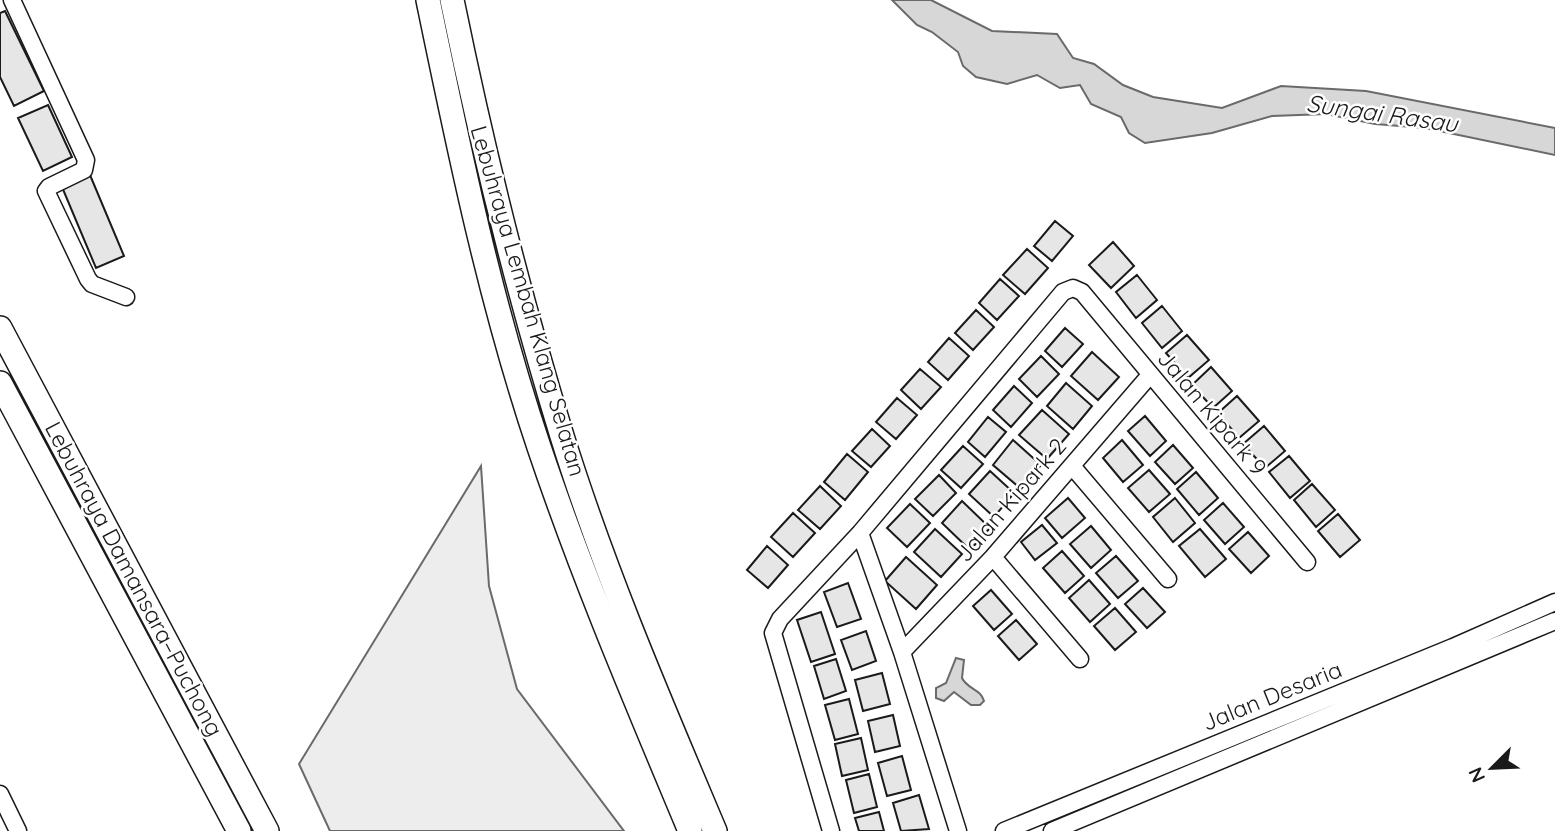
<svg xmlns="http://www.w3.org/2000/svg" width="1555" height="831" font-family="Quicksand,sans-serif">
<rect width="100%" height="100%" fill="#fff"/>
<path fill="#ededed" stroke="#6a6a6a" stroke-width="2" d="M481,466L489,586L517,689L624,831H330L299,764Z"/>
<path fill="#d7d7d7" stroke="#6a6a6a" stroke-width="2" d="M892,0H931L992,31L1057,34L1073,58L1094,64L1123,85L1153,97L1222,108L1281,86L1366,91L1555,128V155L1425,128L1375,124L1326,114L1272,116L1212,133L1145,143L1129,133L1121,117L1091,104L1080,85L1060,88L1037,75L1007,84L976,77L963,66L958,52L932,32L917,25Z
M956,658L964,660L962,678C967,689 981,689 984,701L980,705H971L954,692L944,701L936,698V688L946,683Z"/>
<path fill="#e6e6e6" stroke="#1a1a1a" stroke-width="2" d="M5,11L44,91L14,106L0,77V13Z
M48,105L72,157L43,171L18,118Z
M90,175L124,256L96,268L62,187Z
M1055,221L1073,236L1052,261L1034,246Z
M1113,242L1134,266L1111,288L1089,265Z
M1027,249L1048,268L1025,294L1003,275Z
M1137,275L1157,300L1136,318L1116,292Z
M1000,279L1019,296L997,320L979,303Z
M1162,306L1182,331L1162,348L1142,323Z
M976,310L994,327L973,350L955,333Z
M1065,328L1083,344L1062,367L1045,351Z
M1187,335L1209,360L1188,378L1166,353Z
M949,338L969,356L948,380L928,362Z
M1092,352L1119,377L1098,400L1071,376Z
M1041,356L1059,374L1037,397L1019,379Z
M1211,367L1232,391L1213,408L1192,385Z
M920,369L941,387L921,409L901,390Z
M1066,383L1092,406L1073,429L1047,406Z
M1014,386L1032,403L1011,427L993,410Z
M1237,396L1259,421L1239,438L1218,413Z
M897,398L917,415L896,439L876,422Z
M1042,410L1069,434L1047,459L1019,435Z
M1145,416L1166,441L1150,456L1128,431Z
M988,417L1006,432L985,457L968,442Z
M1264,426L1285,451L1265,468L1243,444Z
M872,429L890,446L871,467L852,451Z
M1013,440L1041,465L1021,489L993,465Z
M1122,440L1143,465L1123,482L1103,458Z
M1173,445L1193,468L1175,484L1155,462Z
M963,446L983,464L961,488L941,470Z
M847,454L868,472L845,500L824,482Z
M1289,456L1310,481L1290,498L1269,472Z
M1149,470L1170,494L1149,512L1128,488Z
M990,471L1014,493L994,517L969,494Z
M1196,472L1218,498L1199,515L1177,489Z
M939,475L956,493L933,516L915,499Z
M1312,484L1335,510L1316,527L1294,500Z
M820,486L841,506L820,529L798,510Z
M1068,498L1085,518L1062,538L1045,518Z
M1175,498L1195,523L1173,542L1153,517Z
M962,501L990,528L970,550L942,523Z
M1223,503L1244,527L1225,544L1204,520Z
M910,504L930,523L907,547L887,528Z
M793,513L815,533L793,557L771,537Z
M1338,514L1360,540L1340,557L1318,531Z
M1042,525L1057,543L1035,560L1021,542Z
M1091,526L1111,550L1091,568L1070,544Z
M935,529L962,554L941,577L914,552Z
M1200,529L1226,559L1205,577L1179,546Z
M1248,532L1269,556L1251,573L1229,549Z
M767,546L788,565L768,588L747,570Z
M1062,551L1084,576L1065,593L1043,568Z
M1116,556L1138,581L1118,598L1096,573Z
M906,557L937,585L916,609L885,581Z
M1089,580L1110,604L1090,622L1069,598Z
M848,583L861,619L837,627L824,592Z
M1143,588L1165,612L1147,628L1125,604Z
M991,590L1012,614L994,630L973,606Z
M1115,608L1136,632L1115,650L1094,626Z
M821,612L835,654L811,662L797,620Z
M1016,620L1037,644L1019,660L998,636Z
M866,631L876,661L852,670L841,640Z
M836,659L846,691L824,699L814,666Z
M882,673L890,704L863,711L855,680Z
M849,699L858,734L835,740L825,705Z
M893,715L900,746L875,752L868,721Z
M861,738L868,770L842,776L835,744Z
M902,756L911,790L887,796L878,763Z
M869,774L877,807L854,813L846,780Z
M919,795L929,829L901,831L893,803Z
M879,812L884,831H859L855,818Z"/>
<g fill="none" stroke-linecap="round" stroke-linejoin="round">
<defs>
<path id="minor" d="M12,0L86,160L84,170L49,187L46,191L88,279L92,284L126,297
M1072,466L1168,579
M860,533L902,652L958,831
M993,557L1080,659
M902,652L993,557L1150,375
M0,794L18,831
M831,831L773,633L780,619L860,533L1063,292L1073,288L1082,292L1307,562
M1004,831L1453,647L1555,602
M1052,831L1555,621"/>
<path id="highway" d="M428,0C459,150 490,302 539,447C583,578 637,704 690,831
M452,0C482,147 518,293 562,436C604,571 660,701 715,831
M0,328L267,831
M0,383L239,831"/>
</defs>
<use href="#minor" stroke="#1a1a1a" stroke-width="19"/>
<use href="#highway" stroke="#1a1a1a" stroke-width="26"/>
<use href="#minor" stroke="#fff" stroke-width="16"/>
<use href="#highway" stroke="#fff" stroke-width="23"/>
</g>
<g text-anchor="middle" stroke-width="5" stroke-linejoin="round" paint-order="stroke">
<g font-size="23" fill="#1a1a1a" stroke="#fff">
<text transform="translate(528 301) rotate(74)" y="8">Lebuhraya Lembah Klang Selatan</text>
<text transform="translate(1212 413) rotate(50)" y="8">Jalan Kipark 9</text>
<text transform="translate(1011 500) rotate(-49)" y="8">Jalan Kipark 2</text>
<text transform="translate(134 579) rotate(62)" y="8">Lebuhraya Damansara–Puchong</text>
<text transform="translate(1272 696) rotate(-22)" y="8">Jalan Desaria</text>
</g>
<g font-size="24" font-style="italic" fill="#1a1a1a" stroke="#fff">
<text transform="translate(1382 114) rotate(8)" y="8">Sungai Rasau</text>
</g>
</g>
<g transform="translate(1492 768) rotate(246)" stroke="#ffffff" stroke-width="5" paint-order="stroke">
<path d="M0-5L12 26L0 18L-12 26Z" fill="#1a1a1a"/>
<text y="-10" font-size="19" font-weight="bold" text-anchor="middle" fill="#1a1a1a">N</text>
</g>
</svg>
